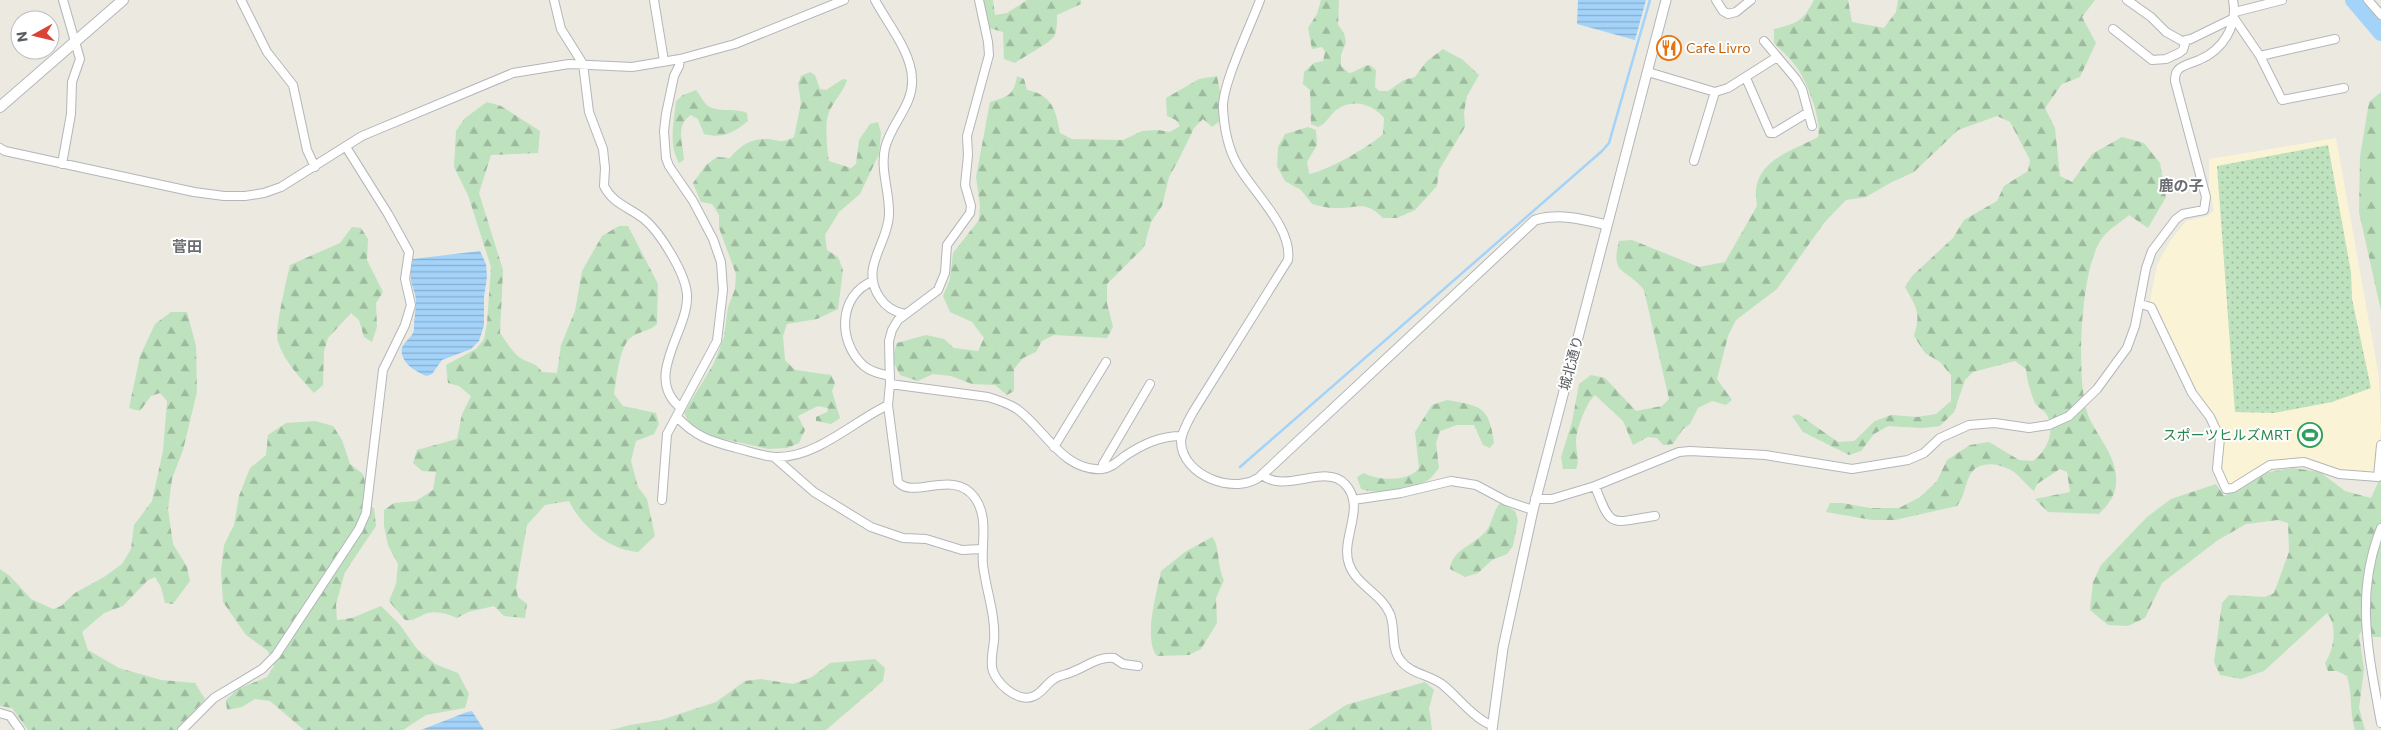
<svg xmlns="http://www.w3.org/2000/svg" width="2381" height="730" font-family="Commissioner,'Noto Sans JP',sans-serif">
<defs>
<pattern id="grass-dots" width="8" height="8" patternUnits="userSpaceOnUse" patternTransform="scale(1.25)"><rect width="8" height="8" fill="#bee2be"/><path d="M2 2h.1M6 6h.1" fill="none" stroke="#9dba9e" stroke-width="1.8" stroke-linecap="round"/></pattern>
<pattern id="forest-firs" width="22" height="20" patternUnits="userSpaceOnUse" patternTransform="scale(1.25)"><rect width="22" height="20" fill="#bee2be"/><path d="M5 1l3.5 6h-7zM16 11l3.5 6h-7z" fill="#9dba9e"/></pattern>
<pattern id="water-rules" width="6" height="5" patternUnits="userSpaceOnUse" patternTransform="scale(1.25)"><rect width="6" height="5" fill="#a3d3f9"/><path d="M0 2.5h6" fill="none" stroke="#88aecd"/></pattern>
</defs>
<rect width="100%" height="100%" fill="#ebe9e0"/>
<path fill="#fbf3d6" d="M2336,138L2379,377L2381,432L2375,473L2340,471L2313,460L2282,461L2227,486L2219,468L2223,453L2222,437L2194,392L2150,301L2157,265L2170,241L2186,221L2208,216L2214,210L2209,189V159Z"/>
<path fill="url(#grass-dots)" d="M2328,145L2351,272L2352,299L2371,388L2332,402L2274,413L2235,412L2217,166Z"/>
<path fill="url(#forest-firs)" d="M984,0H993L995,15L1007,13L1027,0H1081V4L1057,15C1057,21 1057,29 1055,35C1052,42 1023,57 1015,63L1004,59L1003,32L989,28L983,9Z
M1321,0H1339L1338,25L1344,33L1346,42L1341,55V66L1349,73C1357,72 1361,66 1370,65L1376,70L1375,87L1379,91H1388L1404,80L1415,77L1427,61L1443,49L1463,60L1479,75L1467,96L1464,112L1465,127L1439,170L1437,186L1415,210L1397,218H1383C1364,199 1358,209 1335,208C1328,208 1319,206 1312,204L1301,190L1285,181L1277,166L1278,147L1285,134L1308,127L1316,130L1317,145L1307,162L1309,174C1327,171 1369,147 1383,134L1384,118C1372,103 1351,98 1335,111C1328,117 1327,123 1318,127L1311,124L1310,90L1303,84L1304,72L1314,63L1323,61L1325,52L1322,47L1312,49L1308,28L1317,14Z
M1814,0H1848L1852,22L1884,28L1896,12L1898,0H2095L2082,17L2096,43L2080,77L2062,84L2045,108L2055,128L2060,176L2072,182L2092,154L2122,137L2144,143L2160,163L2166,197L2148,228L2129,215C2121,222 2109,229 2103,237C2080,265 2076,378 2087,412C2094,433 2116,454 2116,478C2117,494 2109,504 2099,514L2048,512L2035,499L2070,492L2067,472L2060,469L2037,484L2034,491C2026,485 2021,477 2014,472C2000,463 1977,459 1969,477C1964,488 1965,495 1957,506L1895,520H1872L1826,512L1830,503H1842L1870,508H1899L1920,497L1937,481L1947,460L1970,445L1989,442L2019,460L2033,461C2046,451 2055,434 2048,417C2046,411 2038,408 2035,403C2030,391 2027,381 2026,369L2015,361L1973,372L1965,380L1954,412L1940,426L1922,428L1888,426L1874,434L1861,451L1849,455L1803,432L1792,416L1798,414L1838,442L1854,441L1875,421L1891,415L1917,417L1936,414L1951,401V375L1940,362L1925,353L1914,336C1921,312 1917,309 1905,287L1912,276L1953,238L1964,220L1997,201L2004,186L2028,171L2030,160L2010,122L1997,116L1958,130L1914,172L1890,183L1866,197L1846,200L1824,223L1777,289L1736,320L1728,336L1717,379L1732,400L1726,405L1712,401L1698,408L1690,424L1683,429L1673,444L1663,445L1657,438L1648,437L1633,445L1623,421L1595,395C1586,403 1576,430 1576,442C1576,452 1580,460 1576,469H1563L1561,457L1572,422L1579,384L1591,375L1605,378L1636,411L1662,406L1669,399L1644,290C1626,267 1610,276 1619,241L1632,240L1699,267L1725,262L1757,206C1749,162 1786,154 1818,137C1822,121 1808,84 1798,69C1792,60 1782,51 1774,43V29C1798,23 1802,22 1814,0Z
M810,72L815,75L820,89L826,90L843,79L847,80C843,93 832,102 828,115C825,122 827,153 829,161L851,168L856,164L859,140L870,124L878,122L881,133L879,154L860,194L839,212L825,235L827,250L838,257L843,270L838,309L817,319L787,324L783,336L785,360L795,370L831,375L835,383L832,391L840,418L831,424L816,421V417L827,412L828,408L818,406L798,416L805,430L799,443L787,448L768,449L701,434L688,421L684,413L714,363L724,337L728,307L735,289L736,274L719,228V215L712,204L701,202L693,183L706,165L717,157L730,158C739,147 748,140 763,139C777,138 780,145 794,137L801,103L798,84L801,76Z
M1017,76L1024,79L1027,90C1052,95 1056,110 1060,133L1072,139L1123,140L1142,131L1158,130L1170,132L1180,126L1176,120L1167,116L1166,98L1199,79L1217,76L1220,92V121L1212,127L1203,119L1194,128L1180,157L1169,177L1162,206L1151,222L1144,247L1107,284V303L1113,327L1107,338L1054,335L1042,341L1036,352L1023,358L1014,369V391L1007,395L995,385L972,384L951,376L933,374L918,381L900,375L892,359L897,343L926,335L944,339L954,348L978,351L984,338L972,322L950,312L943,296L950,279L953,253L979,220L980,206L976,177L990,102C1008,97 1014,95 1017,76Z
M696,90C700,94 701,99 705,103C713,114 735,107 747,113L748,121C733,133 723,139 704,134L698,119L691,115C675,125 683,143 684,160L679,163C668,144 674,122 676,101L683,95Z
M2381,92V311L2359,212L2360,157L2369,102Z
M487,102L501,106L540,131L538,153L491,155L479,193L503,270L500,333C506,341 513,354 522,359C532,364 536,363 542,372L557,373L561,345L575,311L582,271L602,236L619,226H628L658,284L657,324C649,331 642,331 633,336C619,343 617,379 614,394L623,406L656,413L659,424L654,434L636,441L631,461L638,487L647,499L655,536L638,552C609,550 582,527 569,501L545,505L527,525L516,587L518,597L527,604L525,618L504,616L494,606L468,612L457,618C448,614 438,611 428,613C418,616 416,621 405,620L389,601L396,584L398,564L388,545L384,526V510L394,503L416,501L433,490L436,472L422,471L413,463L417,450L457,439L462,414L471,396L459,386L448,383L446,365L476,349L484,339L487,323L491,267L468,195L454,167L456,131L465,118Z
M352,227L361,228L368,239L367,260L383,292L376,303L377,327L372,342L364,337L359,320L351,313L328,338L324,351L323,385L314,393C301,379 284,361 278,342C274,330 287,279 290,265L340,243Z
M171,312H187L196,346L197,392L183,450L172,479L168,509L173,544L187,567L190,581L173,604L165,603L161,587L155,577L148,580L123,606L104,613L82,632L88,650L119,668L161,680L195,683L205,699L177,730H28L12,708L0,706V569L10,576L31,599L53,609L61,606L75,593L104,577L122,564L131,549L134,525L152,501L163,451L167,401L160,393L151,396L140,411L129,408L140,356L155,324Z
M1447,400C1481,406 1489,406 1494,443L1490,448L1483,445L1474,425H1457L1440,431L1436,443L1439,468C1436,472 1432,477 1428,480C1415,489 1375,495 1361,489L1357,477L1364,473C1378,481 1409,482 1419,468L1415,432L1432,405Z
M315,421L333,426L342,440L350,464L363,474L366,486L363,501L374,508L376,526L345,572L336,604L337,620L352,618L381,606L400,625L417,649L435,664L458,673L469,694L465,708L426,715L403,730H304L270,701L255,699L242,707L227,710L226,700L238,689L267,677L274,666L268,651L246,635L223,602L221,571L224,545L234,525L239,496L250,468L266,455L268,435L286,423Z
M2293,468L2320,472L2345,491L2371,498L2381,476V637H2374L2363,629L2359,635L2364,669L2359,708L2365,730H2355C2349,711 2353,696 2347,676L2337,671H2328L2325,663C2334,650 2338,626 2327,613L2264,671L2241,679L2220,675L2214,662L2222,603L2229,595L2265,597L2274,593L2289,552L2288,523L2278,520L2246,524L2218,540L2162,583L2145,618L2128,626L2108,625L2090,610L2093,582L2101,565L2147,517L2171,499L2216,484L2224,496L2264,473Z
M1500,503L1515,511L1518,520L1513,546L1507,554L1492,560L1478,573L1465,577L1450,569C1453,550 1468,548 1481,536C1493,527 1491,514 1500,503Z
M1212,537C1220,545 1217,567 1224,580L1216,598L1217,623L1201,649L1189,655L1157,656C1143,639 1157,592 1161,571L1185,552Z
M875,659L885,668L883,681L826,730H611L630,725L661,720L716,702L745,681L761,679L793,684L812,677L830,663Z
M1425,682L1434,690L1429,708L1432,730H1308L1346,705Z"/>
<path fill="url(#water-rules)" d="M1578,0H1646L1635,40L1577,24Z
M480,251L486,264L487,277L484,297V325L479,341L471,349L442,360L432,374L427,376C418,373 404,365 402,354C399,342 415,339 414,327C414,318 416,310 416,301C416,293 411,286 411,278C410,272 412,265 413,259Z
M472,711L484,730H421L467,712Z"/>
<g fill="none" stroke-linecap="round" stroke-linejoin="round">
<path stroke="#a3d3f9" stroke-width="2.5" d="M1240,467L1602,151L1609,143L1650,0"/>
<path stroke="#a3d3f9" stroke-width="16" d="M2353,0L2381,33"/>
<defs>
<path id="minor" d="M241,0L267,52L293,85L307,150L315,167
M554,0L561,29L583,64L589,112L603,149L605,168L604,186C613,204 629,207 644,219C660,232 686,274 687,295C689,331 642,377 681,408
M654,0L664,61
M875,0C887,23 911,51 912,78C914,105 891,123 885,148C880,171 890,192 889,215C888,244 859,268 880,298C886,307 894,312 905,314
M979,0L988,42L989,55L967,136L968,155L965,185L971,206L970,213L947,245L945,273L938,290L898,320L892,330L889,341L890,384L888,405L898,482C913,500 954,468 975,498C989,518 981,543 983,565C986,590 996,616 994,641C993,649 991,658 992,667C994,682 1018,704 1034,696C1042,693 1047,683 1054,679C1059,675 1066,675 1072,672C1086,667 1098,656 1114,658L1123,664L1138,666
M1260,0C1251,25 1222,84 1223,108C1224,127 1228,148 1237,164C1252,191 1293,228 1288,260L1193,412C1188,421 1182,431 1181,441C1181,476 1237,497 1262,475C1285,494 1326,463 1345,484C1367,507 1340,538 1349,564C1356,585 1381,593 1390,614C1396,629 1390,648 1401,661C1411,674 1431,675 1443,685C1457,696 1478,723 1493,725
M1716,0L1723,11L1728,14L1736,12L1751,0
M2127,0L2151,17L2166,32L2182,41L2191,39L2234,18
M2368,0L2381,15
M2235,12L2282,0
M2234,18L2260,56L2282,100L2344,88
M2113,29L2152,60L2166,59L2179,53L2183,50L2186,40
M1764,41L1796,79L1802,89L1812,126
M2260,56L2335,39
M1648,72L1715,92L1694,161
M1746,78L1770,133H1774L1807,113
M1715,92L1728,88L1777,57
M0,148L5,151L194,192L224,196H245L264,193L281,187L362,136L513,73L569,64L632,67L680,59L735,44L844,0
M62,164L71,114L72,82L80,59L63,0
M873,281C838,295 837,342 864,366C871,372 881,374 890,376
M2140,304L2151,307L2192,393L2210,417L2220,438L2217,469L2226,489L2233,488L2270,465L2304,462L2339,474L2378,477L2381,445
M890,384L988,397C998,400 1008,403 1017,409C1044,428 1063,472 1102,469C1112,468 1118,461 1125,456C1143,444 1160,436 1182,436
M677,417C696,437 710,441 736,448C749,451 764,457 778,457C817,457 854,421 888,405
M1054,447L1106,362
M774,457L814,492L871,527L903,538L926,539L962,550L982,549
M1102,469L1103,464L1150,384
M1595,486C1612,531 1611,522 1655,516
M1535,499H1552L1595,486L1679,452L1690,451L1765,455L1852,469L1908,460L1924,453L1940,438L1969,425L1995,423L2029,428L2049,425L2069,416L2097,389L2127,348L2135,326L2146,268L2152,251L2176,219L2183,214L2204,210L2206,197L2175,81C2175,77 2175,73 2178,70C2182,65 2193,63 2199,60C2223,50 2238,26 2233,0
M662,500L667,434L717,341L723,290L721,262L713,239L693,201L669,166L666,158L664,131L666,114L674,76L679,66L680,59
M1353,500L1401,493L1451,481L1476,485L1506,501L1533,510
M2381,528C2354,595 2369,655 2381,723
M0,713L10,716L20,730
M182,730L214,698L262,669L276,655L359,529L366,513L383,370L405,325L411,305L405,279L409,252L388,214L346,147"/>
<path id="tertiary" d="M1262,475L1535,220C1560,213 1582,219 1607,225
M1492,730L1503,648L1533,510L1666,0"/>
<path id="secondary" d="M0,107L123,0"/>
</defs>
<use href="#minor" stroke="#b3b6ba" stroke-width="10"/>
<use href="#tertiary" stroke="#b3b6ba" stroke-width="11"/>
<use href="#secondary" stroke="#b4b7bc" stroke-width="12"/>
<use href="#minor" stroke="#fff" stroke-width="8"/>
<use href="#tertiary" stroke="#fff" stroke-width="9"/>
<use href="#secondary" stroke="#fff" stroke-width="10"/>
</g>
<defs>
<symbol id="restaurant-ring" viewBox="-11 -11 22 22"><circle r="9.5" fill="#fff" stroke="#e8710a" stroke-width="1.5"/><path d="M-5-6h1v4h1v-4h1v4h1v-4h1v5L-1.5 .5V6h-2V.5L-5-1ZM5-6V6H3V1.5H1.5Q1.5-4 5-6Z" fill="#e8710a"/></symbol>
<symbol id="stadium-ring" viewBox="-11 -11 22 22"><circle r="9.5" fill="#fff" stroke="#2e9e5b" stroke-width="1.5"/><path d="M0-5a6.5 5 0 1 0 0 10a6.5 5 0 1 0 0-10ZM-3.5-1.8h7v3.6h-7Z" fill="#2e9e5b"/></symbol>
</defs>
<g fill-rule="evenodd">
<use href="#restaurant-ring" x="1655" y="34" width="28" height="28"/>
<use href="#stadium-ring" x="2296" y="421" width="28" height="28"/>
</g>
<g text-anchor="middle" stroke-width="4" stroke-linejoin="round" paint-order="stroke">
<g font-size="14" fill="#c56008" stroke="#fff" text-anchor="start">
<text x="1686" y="53">Cafe Livro</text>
</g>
<g font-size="14" fill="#595c60" stroke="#fff">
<text transform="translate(1571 363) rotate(-75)" y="5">城北通り</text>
</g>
<g font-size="14" fill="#27864d" stroke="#fff" text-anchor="end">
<text x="2292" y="440">スポーツヒルズMRT</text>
</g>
<g font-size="15" font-weight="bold" fill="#6a6e72" stroke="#fff">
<text x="2181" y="191">鹿の子</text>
<text x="187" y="252">菅田</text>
</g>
</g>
<g transform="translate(35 35) rotate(262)"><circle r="24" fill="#ffffff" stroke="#bdbebf"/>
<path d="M0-4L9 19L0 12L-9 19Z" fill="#dd4335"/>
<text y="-8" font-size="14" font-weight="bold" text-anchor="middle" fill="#595c60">N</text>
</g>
</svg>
